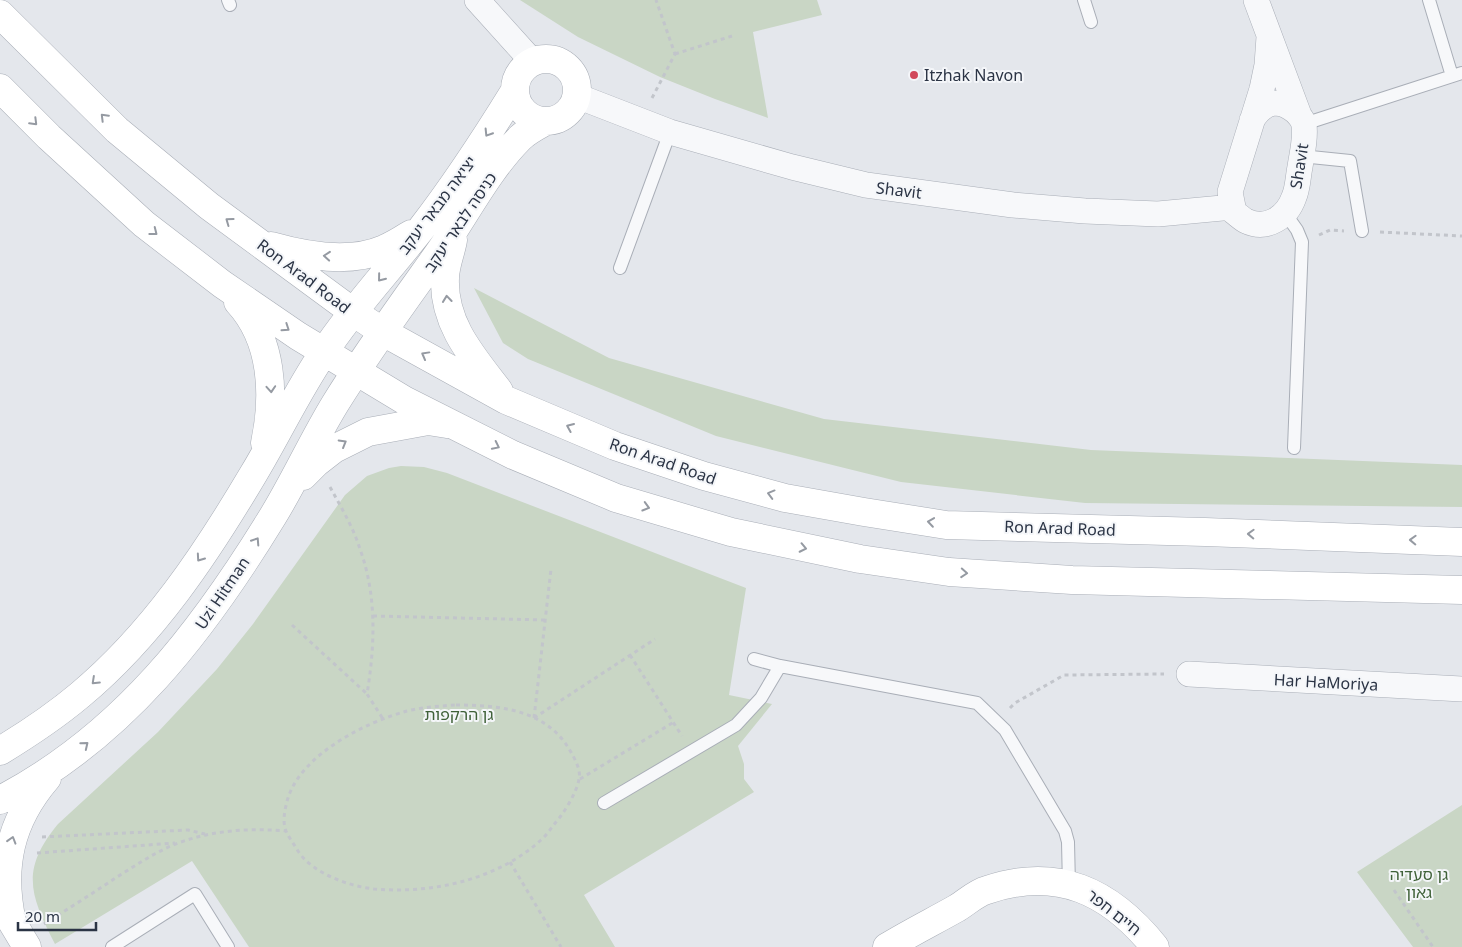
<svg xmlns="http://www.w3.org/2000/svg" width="1462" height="947" font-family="'Noto Sans','Noto Sans Hebrew',sans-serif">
<rect width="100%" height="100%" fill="#e4e7ec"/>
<path fill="#c9d6c5" d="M520,0H817L822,15L753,32L768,118L715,99L660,77L578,37Z
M474,288L609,358L824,419L1091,450L1462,465V507L1085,503L901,482L716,436L528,359L503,343Z
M401,466L424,467L447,473L746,588L729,695L772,704L738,746L744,764V779L754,792L584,895L615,947H249L192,861L55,944C30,895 20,870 58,824L158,732L217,669L253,624L345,495L367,476L389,468Z
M1462,805V947H1413L1357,872Z"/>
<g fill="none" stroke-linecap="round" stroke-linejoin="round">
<defs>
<path id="lane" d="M228,0L230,5
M1084,0L1091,22
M1429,0L1452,76
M1304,124L1462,73
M1301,156L1350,161L1362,231
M1285,213L1297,230L1302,242L1294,448
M620,268L670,132
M754,659L780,666L977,703L1005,730L1065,831L1068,842L1069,886
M604,803L736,725L761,698L780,666
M112,947L195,894L228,947"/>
<path id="street" d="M477,0L532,61
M1256,0L1299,115
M577,96L670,132L792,167L866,185L1013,205L1085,211L1158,214L1233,207
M1252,120C1263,102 1279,97 1296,112C1299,115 1303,120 1304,125C1306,139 1302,153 1300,167C1298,176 1298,188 1294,197C1287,217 1267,231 1246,221C1242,219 1238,215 1234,212L1230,192L1262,89L1267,65L1269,37
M1189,674L1462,689"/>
<path id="secondary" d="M0,14L117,130L209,206L353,312L383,332L506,400L615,446L704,476L785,498L864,512L946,525L1205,532L1462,542
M515 90a31 31 0 1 1 62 0a31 31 0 1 1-62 0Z
M0,88L49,137L144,224L222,284L298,336L404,400L513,455L616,498L731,532L860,559L949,572L1072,580L1462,590
M453,240C451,252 445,266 445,278C443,324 473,357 499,391
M271,246C306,256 349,264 384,249C394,245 403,239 411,234
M238,302C273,340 275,395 265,443
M303,476L316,463L334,449L368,432L428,421L447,424
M0,751C28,734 55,716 80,695C153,634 206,554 254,473C278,433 298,390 324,352C353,308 389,270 421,229C455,185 485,139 514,92
M0,800C123,736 202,632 273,516C295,480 313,440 335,404C367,352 403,303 438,254C465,216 487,171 520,138C527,131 537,126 546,121
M3,907L27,947
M12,922C0,867 10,821 47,778
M887,947C910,933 934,921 957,908C967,902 976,893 987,890C1057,866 1110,891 1155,947"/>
</defs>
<use href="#lane" stroke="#a9aeb7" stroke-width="14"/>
<use href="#street" stroke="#a9aeb7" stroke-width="26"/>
<use href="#secondary" stroke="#a9aeb7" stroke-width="29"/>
<path stroke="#c2c5cb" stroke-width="3" stroke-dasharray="4 4" stroke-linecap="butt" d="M675,54L732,36
M652,98L675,54L656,0
M1380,232L1462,236
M1319,235L1330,230L1344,231
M330,487C341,507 353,527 360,549C377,596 375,645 367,694L383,719
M373,616L546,620
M292,625L366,693
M630,655L682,736
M456,705C501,705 549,710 572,754C576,761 581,771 579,779C577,792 564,813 556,822C551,828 547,835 541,840C497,880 432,894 374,889C348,886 312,873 298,851C294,844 289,838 286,831C282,821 285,808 288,798C302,754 366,722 407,711C424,707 440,706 456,705Z
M1010,708L1015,703L1064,675L1164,674
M534,718L551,569
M534,718L655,639
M580,779L674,722
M42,837L188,830L205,834
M37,853L175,843
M510,862L561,947
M1394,890L1433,947
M44,924C68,909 93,893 117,877C138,864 158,850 181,842C215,830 250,828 286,831"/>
<use href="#lane" stroke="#f7f8fa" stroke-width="12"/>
<use href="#street" stroke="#f7f8fa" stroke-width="25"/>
<use href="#secondary" stroke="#fff" stroke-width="28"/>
</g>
<defs><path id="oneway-chevron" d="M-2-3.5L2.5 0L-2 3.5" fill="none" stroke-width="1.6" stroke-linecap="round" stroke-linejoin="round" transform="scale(1.25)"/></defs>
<g stroke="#959aa2">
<use href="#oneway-chevron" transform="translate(104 117) rotate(-135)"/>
<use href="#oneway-chevron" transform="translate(34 122) rotate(45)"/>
<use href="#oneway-chevron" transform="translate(488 133) rotate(122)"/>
<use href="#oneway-chevron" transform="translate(229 221) rotate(-144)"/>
<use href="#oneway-chevron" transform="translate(154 232) rotate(38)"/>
<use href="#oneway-chevron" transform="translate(327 256) rotate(-175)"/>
<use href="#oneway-chevron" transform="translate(381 278) rotate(129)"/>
<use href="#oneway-chevron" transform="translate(447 299) rotate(-96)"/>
<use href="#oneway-chevron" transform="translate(286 328) rotate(34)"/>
<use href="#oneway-chevron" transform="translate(425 355) rotate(-151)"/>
<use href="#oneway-chevron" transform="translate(271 389) rotate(86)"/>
<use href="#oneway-chevron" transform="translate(570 427) rotate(-157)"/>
<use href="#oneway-chevron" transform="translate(343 443) rotate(-30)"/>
<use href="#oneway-chevron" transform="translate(496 446) rotate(26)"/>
<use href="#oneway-chevron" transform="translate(771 494) rotate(-165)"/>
<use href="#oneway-chevron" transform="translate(646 507) rotate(16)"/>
<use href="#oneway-chevron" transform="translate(931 522) rotate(-172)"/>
<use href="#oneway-chevron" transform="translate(1251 534) rotate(-178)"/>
<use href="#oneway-chevron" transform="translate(1413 540) rotate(-178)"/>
<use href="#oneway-chevron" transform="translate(256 541) rotate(-57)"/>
<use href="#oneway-chevron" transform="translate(803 548) rotate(12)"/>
<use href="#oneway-chevron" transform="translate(200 558) rotate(125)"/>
<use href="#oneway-chevron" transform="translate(964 573) rotate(4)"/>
<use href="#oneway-chevron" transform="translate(95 681) rotate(137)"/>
<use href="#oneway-chevron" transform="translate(85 745) rotate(-39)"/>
<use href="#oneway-chevron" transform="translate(12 840) rotate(-73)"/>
</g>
<circle fill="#d1495b" stroke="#f4f6f9" stroke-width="2" cx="914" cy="75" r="5"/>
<g text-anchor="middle" stroke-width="4" stroke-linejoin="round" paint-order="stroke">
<g font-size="16" fill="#2b3445" stroke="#f4f6f9" text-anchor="start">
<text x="924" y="81">Itzhak Navon</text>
</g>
<g font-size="16" fill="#2b3445" stroke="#f4f6f9">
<text transform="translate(1299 166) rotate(-81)" y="6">Shavit</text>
<text transform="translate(899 190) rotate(7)" y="6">Shavit</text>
<text transform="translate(437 205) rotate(-53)" y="6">יציאה מבאר יעקב</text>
<text transform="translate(460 222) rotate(-56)" y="6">כניסה לבאר יעקב</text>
<text transform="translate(304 276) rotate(37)" y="6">Ron Arad Road</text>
<text transform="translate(663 461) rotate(19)" y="6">Ron Arad Road</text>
<text transform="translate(1060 528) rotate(2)" y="6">Ron Arad Road</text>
<text transform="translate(222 593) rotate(-56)" y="6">Uzi Hitman</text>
<text transform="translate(1326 682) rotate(3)" y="6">Har HaMoriya</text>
<text transform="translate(1114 912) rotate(38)" y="6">חיים חפר</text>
</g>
<g font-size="16" fill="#3f6138" stroke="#f4f6f9">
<text x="459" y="720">גן הרקפות</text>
<text x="1419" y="880">גן סעדיה<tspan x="1419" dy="18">גאון</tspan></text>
</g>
</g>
<path d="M18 922v8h78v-8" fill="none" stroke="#2b3445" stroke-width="2.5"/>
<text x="25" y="922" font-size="15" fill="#2b3445" stroke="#f4f6f9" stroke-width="4" paint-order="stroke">20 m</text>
</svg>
